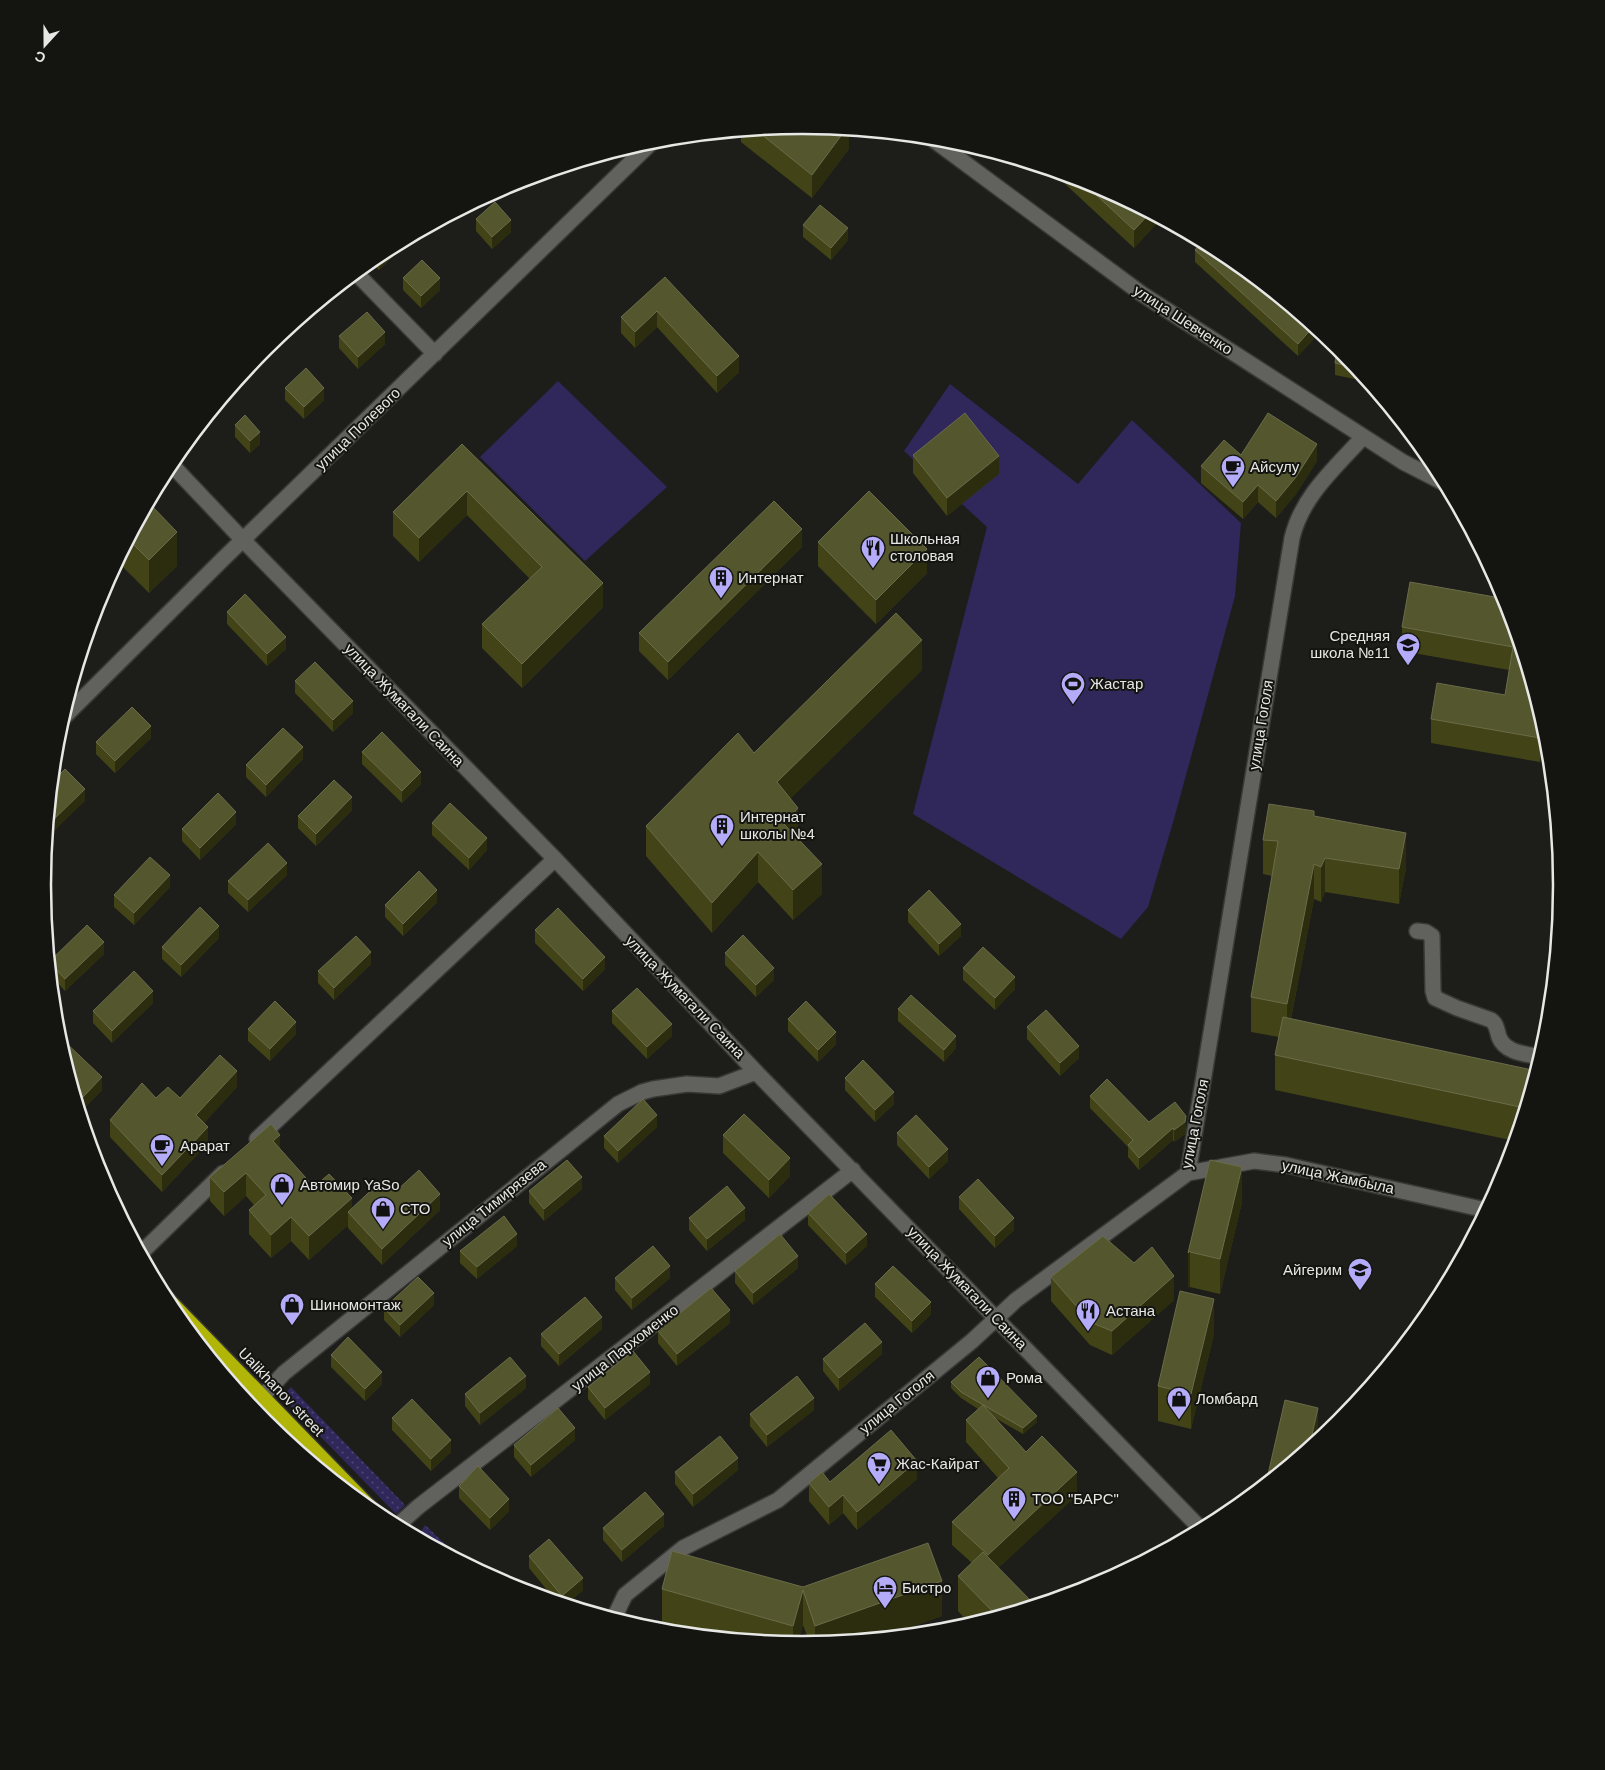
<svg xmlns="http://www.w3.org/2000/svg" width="1605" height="1770" font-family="Arial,sans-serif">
<defs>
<pattern id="grass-dots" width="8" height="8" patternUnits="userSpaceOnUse" patternTransform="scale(1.25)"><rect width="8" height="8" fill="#30275b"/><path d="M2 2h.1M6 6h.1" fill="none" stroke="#4e4672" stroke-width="1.8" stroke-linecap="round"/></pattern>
</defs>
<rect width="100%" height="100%" fill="#1d1d1a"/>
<path fill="url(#grass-dots)" d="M291,1387L405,1505L396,1514L285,1400L284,1394Z
M425,1525L463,1561L422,1539V1530Z"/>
<path fill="#30275b" d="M558,381L667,487L585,561L480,457Z
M950,384L1078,484L1132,420L1241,523L1235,596L1174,819L1148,907L1121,939L913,814L987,527L904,451Z"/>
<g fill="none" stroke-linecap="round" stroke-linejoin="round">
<defs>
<path id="minor" d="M931,138L1142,294L1403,462L1446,484
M356,273L435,354
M170,463L244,541L555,859L756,1072L1201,1529
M63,718L223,559L654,140
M1417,931L1426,932L1432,936L1433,991L1435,998L1457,1008L1491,1020C1497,1024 1497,1031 1499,1037C1505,1053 1526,1054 1541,1057
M257,1139L555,859
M1188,1173L1254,1161L1286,1165L1486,1210
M141,1253L223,1173
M262,1397L284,1373L618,1104L642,1092L653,1089L687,1084L719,1086L756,1072
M397,1526L418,1507L853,1170
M614,1618L625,1595L683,1548L778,1500L972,1341L1016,1300L1188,1173L1292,538C1302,496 1335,468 1363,437"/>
<path id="highway" d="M165,1297L372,1510"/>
</defs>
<use href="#minor" stroke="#383936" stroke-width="18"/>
<use href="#highway" stroke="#383936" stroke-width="18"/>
<use href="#minor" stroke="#61615d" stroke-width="15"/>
<use href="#highway" stroke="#b0b507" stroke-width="15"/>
</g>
<path fill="#424417" d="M803,125L849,130V149L812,198L741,142V131Z
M1049,169L1094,183L1161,219L1134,248Z
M476,219L511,232L492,249L476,231Z
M803,225L848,240L831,260L803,237Z
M403,241V247L379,270L371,261L381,253Z
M1195,250L1225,253L1320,332L1298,356L1195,262Z
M665,277L739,372L717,393L657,327L635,348L621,333V317Z
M403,278L440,290L421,308L403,290Z
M345,282V284L313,316L309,312Z
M339,336L385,344L358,369L339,348Z
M1340,348L1369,382L1335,375V363Z
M285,388L324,400L304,419L285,400Z
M235,425L260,444L250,453L235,437Z
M462,444L603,607L522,688L482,648V624L530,579L467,515L419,562L393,536V512Z
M913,455L999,474L947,516L913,473Z
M1241,455L1317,461L1296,494L1276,518L1258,502L1243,519L1201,483V466Z
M149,503L177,566L149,593L118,562Z
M818,542L927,573L876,624L818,566Z
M802,547L668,680L639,651V633Z
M1506,599L1545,728L1540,762L1431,743V719L1505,695L1509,670L1402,651V627Z
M227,612L286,649L267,666L227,624Z
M922,670L790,799L798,838L822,894L793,920L758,882L712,933L646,856V826L754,753Z
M295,681L353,713L333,732L295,693Z
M151,738L115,773L96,754V742Z
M362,752L421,784L402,803L362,764Z
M303,759L266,797L246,777V765Z
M352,810L316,846L298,828V816Z
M1314,816L1406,868L1399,904L1325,892L1321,902L1314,899L1291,1019L1537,1071L1515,1141L1275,1090V1055L1279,1037L1251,1032V997L1272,876L1263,874V840Z
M432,823L487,850L469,870L432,835Z
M236,824L200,860L182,841V829Z
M287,875L248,912L228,893V881Z
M170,887L134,925L114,907V895Z
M437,902L403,936L385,917V905Z
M908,910L961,936L939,956L908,922Z
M535,930L605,969L583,991L535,943Z
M219,938L181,977L162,959V947Z
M725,953L774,980L756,997L725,965Z
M104,954L65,991L52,977L50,961Z
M371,964L334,1000L318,983V971Z
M963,968L1015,989L995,1010L963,980Z
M153,1003L112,1043L93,1023V1011Z
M898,1009L956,1048L944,1062L898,1021Z
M612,1011L672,1036L647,1059L612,1023Z
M788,1019L836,1044L818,1062L788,1031Z
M1027,1027L1079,1058L1060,1076L1027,1039Z
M248,1029L296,1034L270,1061L248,1041Z
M60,1041L102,1090L83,1109L79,1105Z
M845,1078L894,1104L875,1122L845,1090Z
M237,1087L204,1123L208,1143L162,1192L110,1137V1120L156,1098H180Z
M1090,1096L1149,1122L1186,1128L1185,1134L1174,1142L1173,1140L1139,1170L1128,1157V1147L1090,1108Z
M657,1127L618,1163L604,1148V1136Z
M897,1133L948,1161L929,1179L897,1145Z
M723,1135L790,1176L769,1198L723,1153Z
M280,1149L314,1187L352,1209L395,1192L440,1210L382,1265L348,1228V1225L309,1260L291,1241L271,1258L249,1234V1210L254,1205L246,1196L224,1216L210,1201V1177Z
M582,1189L544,1221L529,1203V1191Z
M959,1197L1014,1230L995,1248L959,1209Z
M1242,1202L1220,1294L1190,1287V1286L1188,1288V1253Z
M808,1213L867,1246L846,1265L808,1225Z
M689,1218L745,1220L707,1251L689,1230Z
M517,1246L477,1279L460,1263V1251Z
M798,1268L753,1305L735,1283V1271Z
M1051,1277L1174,1300L1112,1355L1090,1345L1051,1301Z
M615,1278H670L632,1310L615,1290Z
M875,1284L931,1314L912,1333L875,1297Z
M434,1305L400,1337L384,1320V1308Z
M730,1323L677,1366L658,1343V1331Z
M602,1329L559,1366L541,1346V1334Z
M1214,1334L1191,1429L1158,1421V1386Z
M882,1354L839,1391L823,1371V1359Z
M331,1355L382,1384L365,1401L331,1367Z
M951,1382L1037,1422L1023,1434L995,1418L1026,1452L1077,1495L998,1568L1035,1605L970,1624L958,1611V1576L972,1563L952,1545V1522L998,1478L966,1442V1420L978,1409L961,1398L951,1388Z
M650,1384L605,1420L588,1399V1387Z
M526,1388L480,1425L465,1406V1394Z
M814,1410L767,1447L750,1426V1414Z
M392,1418L451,1452L431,1471L392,1430Z
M575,1440L531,1477L514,1457V1445Z
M738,1470L693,1507L675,1484V1472Z
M917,1479L857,1530L843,1513L829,1525L809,1501V1483L830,1482Z
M459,1486L509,1511L490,1530L459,1498Z
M664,1526L622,1562L603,1540V1528Z
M529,1556L583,1590L567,1604L556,1601L529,1568Z
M803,1587L942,1616L883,1637L810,1644L803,1625L797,1644L700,1635L662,1624V1589Z"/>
<path fill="#2c2d0f" d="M846,129L849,130V149L812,198V175Z
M1150,213L1161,219L1134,248V230Z
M511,220V232L492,249V237Z
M848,228V240L831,260V248Z
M403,241V247L379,270V258L388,249Z
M440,278V290L421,308V296Z
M345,282V284L313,316V308Z
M657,311V327L635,348V332Z
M1314,326L1320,332L1298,356V344Z
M385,332V344L358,369V357Z
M739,356V372L717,393V376Z
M324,388V400L304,419V407Z
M260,432V444L250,453V441Z
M1317,444V461L1296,494L1276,518V501Z
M999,456V474L947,516V498Z
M1258,485V502L1243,519V502Z
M467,491V515L419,562V538Z
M802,529V547L668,680V662Z
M177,532V566L149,593V560Z
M927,549V573L876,624V600Z
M603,583V607L522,688V664Z
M286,637V649L267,666V654Z
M922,640V670L777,812V782Z
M353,701V713L333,732V720Z
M1543,720L1545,731L1540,762V738Z
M151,726V738L115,773V761Z
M303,747V759L266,797V785Z
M421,772V784L402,803V791Z
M85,789V801L48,837V825Z
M352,797V810L316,846V834Z
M798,808V838L784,824Z
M236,812V824L200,860V848Z
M1406,833V868L1399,904V869Z
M487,838V850L469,870V858Z
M758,852V882L712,933V903Z
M1325,858V892L1321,902V867Z
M287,863V875L248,912V900Z
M822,864V894L793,920V890Z
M1314,864V899L1287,1039V1004Z
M170,875V887L134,925V913Z
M437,890V902L403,936V924Z
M961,924V936L939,956V944Z
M219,926V938L181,977V965Z
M104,942V954L65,991V979Z
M371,952V964L334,1000V988Z
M605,957V969L583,991V979Z
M774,968V980L756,997V985Z
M1015,977V989L995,1010V998Z
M153,991V1003L112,1043V1031Z
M296,1022V1034L270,1061V1049Z
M672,1024V1036L647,1059V1047Z
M836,1032V1044L818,1062V1050Z
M956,1036V1048L944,1062V1050Z
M1079,1046V1058L1060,1076V1063Z
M237,1071V1087L196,1132V1115Z
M102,1077V1090L83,1109V1097Z
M894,1092V1104L875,1122V1110Z
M657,1115V1127L618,1163V1151Z
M1186,1116V1128L1185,1134L1174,1142V1130Z
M208,1127V1143L162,1192V1175Z
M1173,1128V1140L1139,1170V1158Z
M280,1135V1159L273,1141Z
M948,1149V1161L929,1179V1167Z
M790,1158V1176L769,1198V1180Z
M1242,1167V1202L1220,1294V1259Z
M246,1173V1196L224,1216V1192Z
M582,1177V1189L544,1221V1209Z
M440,1194V1210L382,1265V1249Z
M352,1198V1216L348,1212V1225L309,1260V1236Z
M745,1208V1220L707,1251V1239Z
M291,1217V1241L271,1258V1235Z
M1014,1218V1230L995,1248V1236Z
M517,1234V1246L477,1279V1267Z
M867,1234V1246L846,1265V1253Z
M1190,1251V1286L1188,1288V1253Z
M798,1256V1268L753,1305V1293Z
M670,1266V1278L632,1310V1298Z
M1174,1276V1300L1112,1355V1331Z
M434,1293V1305L400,1337V1325Z
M1214,1299V1334L1191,1429V1394Z
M931,1302V1314L912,1333V1321Z
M730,1310V1323L677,1366V1354Z
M602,1317V1329L559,1366V1354Z
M882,1342V1354L839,1391V1378Z
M382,1372V1384L365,1401V1389Z
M650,1372V1384L605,1420V1408Z
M526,1376V1388L480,1425V1413Z
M814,1398V1410L767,1447V1435Z
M1318,1408V1440L1309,1448Z
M1037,1416V1422L1023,1434V1428Z
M575,1428V1440L531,1477V1465Z
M451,1440V1452L431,1471V1459Z
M738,1458V1470L693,1507V1494Z
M917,1461V1479L857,1530V1512Z
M1077,1472V1495L988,1578V1555Z
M843,1495V1513L829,1525V1507Z
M509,1499V1511L490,1530V1518Z
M664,1514V1526L622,1562V1550Z
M583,1578V1590L567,1604L562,1603V1596Z
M942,1581V1616L883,1637L815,1644V1626Z
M803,1590V1625L797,1644H793V1626Z"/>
<path fill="#54562d" stroke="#6b6c4a" d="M803,125L846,129L812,175L756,130Z
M1078,178L1094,183L1150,213L1134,230Z
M495,202L511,220L492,237L476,219Z
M820,205L848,228L831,248L803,225Z
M1203,241L1225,253L1314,326L1298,344L1195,250Z
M388,249L379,258L377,255L381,253Z
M422,260L440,278L421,296L403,278Z
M665,277L739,356L717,376L657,311L635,332L621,317Z
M367,312L385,332L358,357L339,336Z
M1338,346L1340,348L1356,368L1335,363Z
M306,368L324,388L304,407L285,388Z
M965,413L999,456L947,498L913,455Z
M1268,413L1317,444L1296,477L1276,501L1258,485L1243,502L1201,466L1224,440L1241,455Z
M245,415L260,432L250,441L235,425Z
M462,444L603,583L522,664L482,624L542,567L467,491L419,538L393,512Z
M869,491L927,549L876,600L818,542Z
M774,501L802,529L668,662L639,633Z
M149,503L177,532L149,560L129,540Z
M1410,582L1506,599L1537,701V705H1538L1543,720L1540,738L1431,719L1437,683L1505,695L1513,647L1402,627Z
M245,594L286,637L267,654L227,612Z
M896,613L922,640L777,782L798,808L784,824L822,864L793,890L758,852L712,903L646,826L738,733L754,753Z
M315,662L353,701L333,720L295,681Z
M132,707L151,726L115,761L96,742Z
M283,728L303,747L266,785L246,765Z
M382,732L421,772L402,791L362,752Z
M65,769L85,789L48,825L53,781Z
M334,780L352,797L316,834L298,816Z
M218,793L236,812L200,848L182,829Z
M450,803L487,838L469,858L432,823Z
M1269,804L1314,811V816L1406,833L1399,869L1325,858L1321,867L1314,864L1287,1004L1251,997L1278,841L1263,840Z
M268,843L287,863L248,900L228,881Z
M150,857L170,875L134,913L114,895Z
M419,871L437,890L403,924L385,905Z
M929,890L961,924L939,944L908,910Z
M200,907L219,926L181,965L162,947Z
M558,908L605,957L583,979L535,930Z
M87,925L104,942L65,979L50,963V961Z
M743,935L774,968L756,985L725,953Z
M356,936L371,952L334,988L318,971Z
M983,947L1015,977L995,998L963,968Z
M134,971L153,991L112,1031L93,1011Z
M637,988L672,1024L647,1047L612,1011Z
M911,995L956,1036L944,1050L898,1009Z
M275,1001L296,1022L270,1049L248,1029Z
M806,1001L836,1032L818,1050L788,1019Z
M1046,1010L1079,1046L1060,1063L1027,1027Z
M1283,1017L1537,1071L1525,1108L1275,1055Z
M62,1039L102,1077L83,1097L74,1088L60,1041Z
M220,1055L237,1071L196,1115L208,1127L162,1175L110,1120L142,1083L156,1098L168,1087L180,1098Z
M863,1060L894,1092L875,1110L845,1078Z
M1107,1079L1149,1122L1175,1102L1186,1116L1185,1122L1174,1130L1173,1128L1139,1158L1128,1145L1133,1140L1090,1096Z
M643,1099L657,1115L618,1151L604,1136Z
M744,1114L790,1158L769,1180L723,1135Z
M916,1115L948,1149L929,1167L897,1133Z
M271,1124L280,1135L273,1141L314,1187L329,1174L352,1198L309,1236L291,1217L271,1235L249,1210L266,1195L246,1173L224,1192L210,1177Z
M567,1160L582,1177L544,1209L529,1191Z
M1210,1160L1242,1167L1220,1259L1190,1252V1251L1188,1253Z
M419,1170L440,1194L382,1249L348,1212L383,1179L395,1192Z
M978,1179L1014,1218L995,1236L959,1197Z
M727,1186L745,1208L707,1239L689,1218Z
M829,1194L867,1234L846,1253L808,1213Z
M504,1216L517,1234L477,1267L460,1251Z
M780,1234L798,1256L753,1293L735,1271Z
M1103,1236L1134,1263L1152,1247L1174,1276L1112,1331L1090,1322L1051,1277Z
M653,1246L670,1266L632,1298L615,1278Z
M893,1266L931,1302L912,1321L875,1284Z
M418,1277L434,1293L400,1325L384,1308Z
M711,1288L730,1310L677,1354L658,1331Z
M1180,1291L1214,1299L1191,1394L1158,1386Z
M585,1297L602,1317L559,1354L541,1334Z
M865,1323L882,1342L839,1378L823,1359Z
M348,1337L382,1372L365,1389L331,1355Z
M633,1351L650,1372L605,1408L588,1387Z
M510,1357L526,1376L480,1413L465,1394Z
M979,1357L1037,1416L1023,1428L961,1392L951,1382Z
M797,1376L814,1398L767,1435L750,1414Z
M412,1399L451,1440L431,1459L392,1418Z
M1285,1400L1318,1408L1309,1448L1266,1483Z
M983,1405L1026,1452L1042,1436L1077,1472L988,1555L952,1522L1009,1468L966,1420Z
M558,1408L575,1428L531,1465L514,1445Z
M891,1430L917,1461L857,1512L843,1495L829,1507L809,1483L822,1472L830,1482Z
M720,1436L738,1458L693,1494L675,1472Z
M478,1466L509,1499L490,1518L459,1486Z
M645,1492L664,1514L622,1550L603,1528Z
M549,1539L583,1578L562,1596L529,1556Z
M928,1543L942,1581L815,1626L803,1590L793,1626L662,1589L672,1551L803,1587Z
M983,1552L1035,1605L997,1616L958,1576Z"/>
<defs>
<symbol id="cafe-pin" viewBox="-11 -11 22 30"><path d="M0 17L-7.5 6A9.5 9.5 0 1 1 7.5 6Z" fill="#b4acf9" stroke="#141411"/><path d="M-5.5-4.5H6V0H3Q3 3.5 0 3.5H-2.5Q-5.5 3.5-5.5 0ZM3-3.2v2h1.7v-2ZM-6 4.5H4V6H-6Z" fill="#111"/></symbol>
<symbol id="restaurant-pin" viewBox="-11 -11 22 30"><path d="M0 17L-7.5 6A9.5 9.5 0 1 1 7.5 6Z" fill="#b4acf9" stroke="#141411"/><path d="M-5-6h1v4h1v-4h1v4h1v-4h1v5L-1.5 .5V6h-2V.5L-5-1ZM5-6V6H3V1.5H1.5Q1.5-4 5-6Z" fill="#111"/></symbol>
<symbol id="building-pin" viewBox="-11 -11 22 30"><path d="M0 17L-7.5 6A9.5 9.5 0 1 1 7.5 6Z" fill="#b4acf9" stroke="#141411"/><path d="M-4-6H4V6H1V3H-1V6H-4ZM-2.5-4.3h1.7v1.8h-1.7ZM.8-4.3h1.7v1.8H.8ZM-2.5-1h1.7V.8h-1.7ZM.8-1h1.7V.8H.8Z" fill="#111"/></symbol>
<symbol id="school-pin" viewBox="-11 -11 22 30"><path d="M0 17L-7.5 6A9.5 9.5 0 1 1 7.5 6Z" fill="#b4acf9" stroke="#141411"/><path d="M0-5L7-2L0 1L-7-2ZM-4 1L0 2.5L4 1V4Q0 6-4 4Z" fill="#111"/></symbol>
<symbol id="stadium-pin" viewBox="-11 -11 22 30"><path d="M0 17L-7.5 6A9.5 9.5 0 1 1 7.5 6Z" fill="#b4acf9" stroke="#141411"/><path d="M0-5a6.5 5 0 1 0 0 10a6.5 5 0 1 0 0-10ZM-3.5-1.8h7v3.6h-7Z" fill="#111"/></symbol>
<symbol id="shop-pin" viewBox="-11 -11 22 30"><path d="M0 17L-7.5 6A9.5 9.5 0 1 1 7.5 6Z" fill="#b4acf9" stroke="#141411"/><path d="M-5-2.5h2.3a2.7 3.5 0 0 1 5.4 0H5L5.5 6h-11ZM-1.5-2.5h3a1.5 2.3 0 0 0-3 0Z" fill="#111"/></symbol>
<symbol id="supermarket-pin" viewBox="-11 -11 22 30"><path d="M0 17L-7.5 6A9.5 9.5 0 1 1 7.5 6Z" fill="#b4acf9" stroke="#141411"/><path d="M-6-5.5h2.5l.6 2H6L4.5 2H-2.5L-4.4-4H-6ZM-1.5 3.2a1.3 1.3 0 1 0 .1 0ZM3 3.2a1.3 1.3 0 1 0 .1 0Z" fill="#111"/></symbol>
<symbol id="hotel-pin" viewBox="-11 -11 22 30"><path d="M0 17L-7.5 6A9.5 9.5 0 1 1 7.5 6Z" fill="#b4acf9" stroke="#141411"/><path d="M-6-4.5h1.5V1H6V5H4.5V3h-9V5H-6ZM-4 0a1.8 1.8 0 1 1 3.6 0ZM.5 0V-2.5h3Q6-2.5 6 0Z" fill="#111"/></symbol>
</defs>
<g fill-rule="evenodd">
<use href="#cafe-pin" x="1219" y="453" width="28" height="38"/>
<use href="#restaurant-pin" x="859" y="534" width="28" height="38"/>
<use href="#building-pin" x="707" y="564" width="28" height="38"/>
<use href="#school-pin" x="1394" y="631" width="28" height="38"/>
<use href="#stadium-pin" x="1059" y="670" width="28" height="38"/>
<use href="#building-pin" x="708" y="812" width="28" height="38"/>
<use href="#cafe-pin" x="148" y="1132" width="28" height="38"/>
<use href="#shop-pin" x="268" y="1171" width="28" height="38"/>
<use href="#shop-pin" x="369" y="1195" width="28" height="38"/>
<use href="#school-pin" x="1346" y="1256" width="28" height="38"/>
<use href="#shop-pin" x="278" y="1291" width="28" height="38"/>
<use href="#restaurant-pin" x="1074" y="1297" width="28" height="38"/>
<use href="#shop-pin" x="974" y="1364" width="28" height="38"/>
<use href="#shop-pin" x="1165" y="1385" width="28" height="38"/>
<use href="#supermarket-pin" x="865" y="1450" width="28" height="38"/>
<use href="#building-pin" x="1000" y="1485" width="28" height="38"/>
<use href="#hotel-pin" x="871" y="1574" width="28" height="38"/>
</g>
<g text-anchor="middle" stroke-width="4" stroke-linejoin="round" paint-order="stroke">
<g font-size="15" fill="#e7e7e5" stroke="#141411">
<text transform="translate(1183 320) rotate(33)" y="5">улица Шевченко</text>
<text transform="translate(358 429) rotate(-44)" y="5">улица Полевого</text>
<text transform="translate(404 705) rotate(46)" y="5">улица Жумагали Саина</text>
<text transform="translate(1261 725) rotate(-81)" y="5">улица Гоголя</text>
<text transform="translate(685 997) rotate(46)" y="5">улица Жумагали Саина</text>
<text transform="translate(1195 1124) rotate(-79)" y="5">улица Гоголя</text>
<text transform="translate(1338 1177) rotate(12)" y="5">улица Жамбыла</text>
<text transform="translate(494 1203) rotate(-39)" y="5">улица Тимирязева</text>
<text transform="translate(967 1288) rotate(46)" y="5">улица Жумагали Саина</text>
<text transform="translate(625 1348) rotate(-38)" y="5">улица Пархоменко</text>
<text transform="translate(281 1392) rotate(46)" y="5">Ualikhanov street</text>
<text transform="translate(897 1402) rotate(-39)" y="5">улица Гоголя</text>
</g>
<g font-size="15" fill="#e7e7e5" stroke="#141411" text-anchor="start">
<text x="1250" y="472">Айсулу</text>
<text x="890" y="544">Школьная<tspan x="890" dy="17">столовая</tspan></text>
<text x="738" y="583">Интернат</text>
<text x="1390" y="641" text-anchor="end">Средняя<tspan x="1390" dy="17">школа №11</tspan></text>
<text x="1090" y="689">Жастар</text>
<text x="740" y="822">Интернат<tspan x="740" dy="17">школы №4</tspan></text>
<text x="180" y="1151">Арарат</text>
<text x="300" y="1190">Автомир YaSo</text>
<text x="400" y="1214">СТО</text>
<text x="1342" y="1275" text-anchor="end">Айгерим</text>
<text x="310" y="1310">Шиномонтаж</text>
<text x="1106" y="1316">Астана</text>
<text x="1006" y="1383">Рома</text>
<text x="1196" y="1404">Ломбард</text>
<text x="896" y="1469">Жас-Кайрат</text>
<text x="1032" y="1504">ТОО "БАРС"</text>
<text x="902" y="1593">Бистро</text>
</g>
</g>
<path d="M0 0H1605V1770H0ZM51 885a751 751 0 1 1 1502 0a751 751 0 1 1-1502 0Z" fill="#141411" fill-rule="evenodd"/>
<path fill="none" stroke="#e7e7e5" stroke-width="2.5" d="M51 885a751 751 0 1 1 1502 0a751 751 0 1 1-1502 0Z"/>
<g transform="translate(45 45) rotate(201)" stroke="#141411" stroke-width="4" paint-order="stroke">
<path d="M0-4L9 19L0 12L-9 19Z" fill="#e7e7e5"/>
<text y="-8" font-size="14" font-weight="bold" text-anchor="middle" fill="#e7e7e5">С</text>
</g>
</svg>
